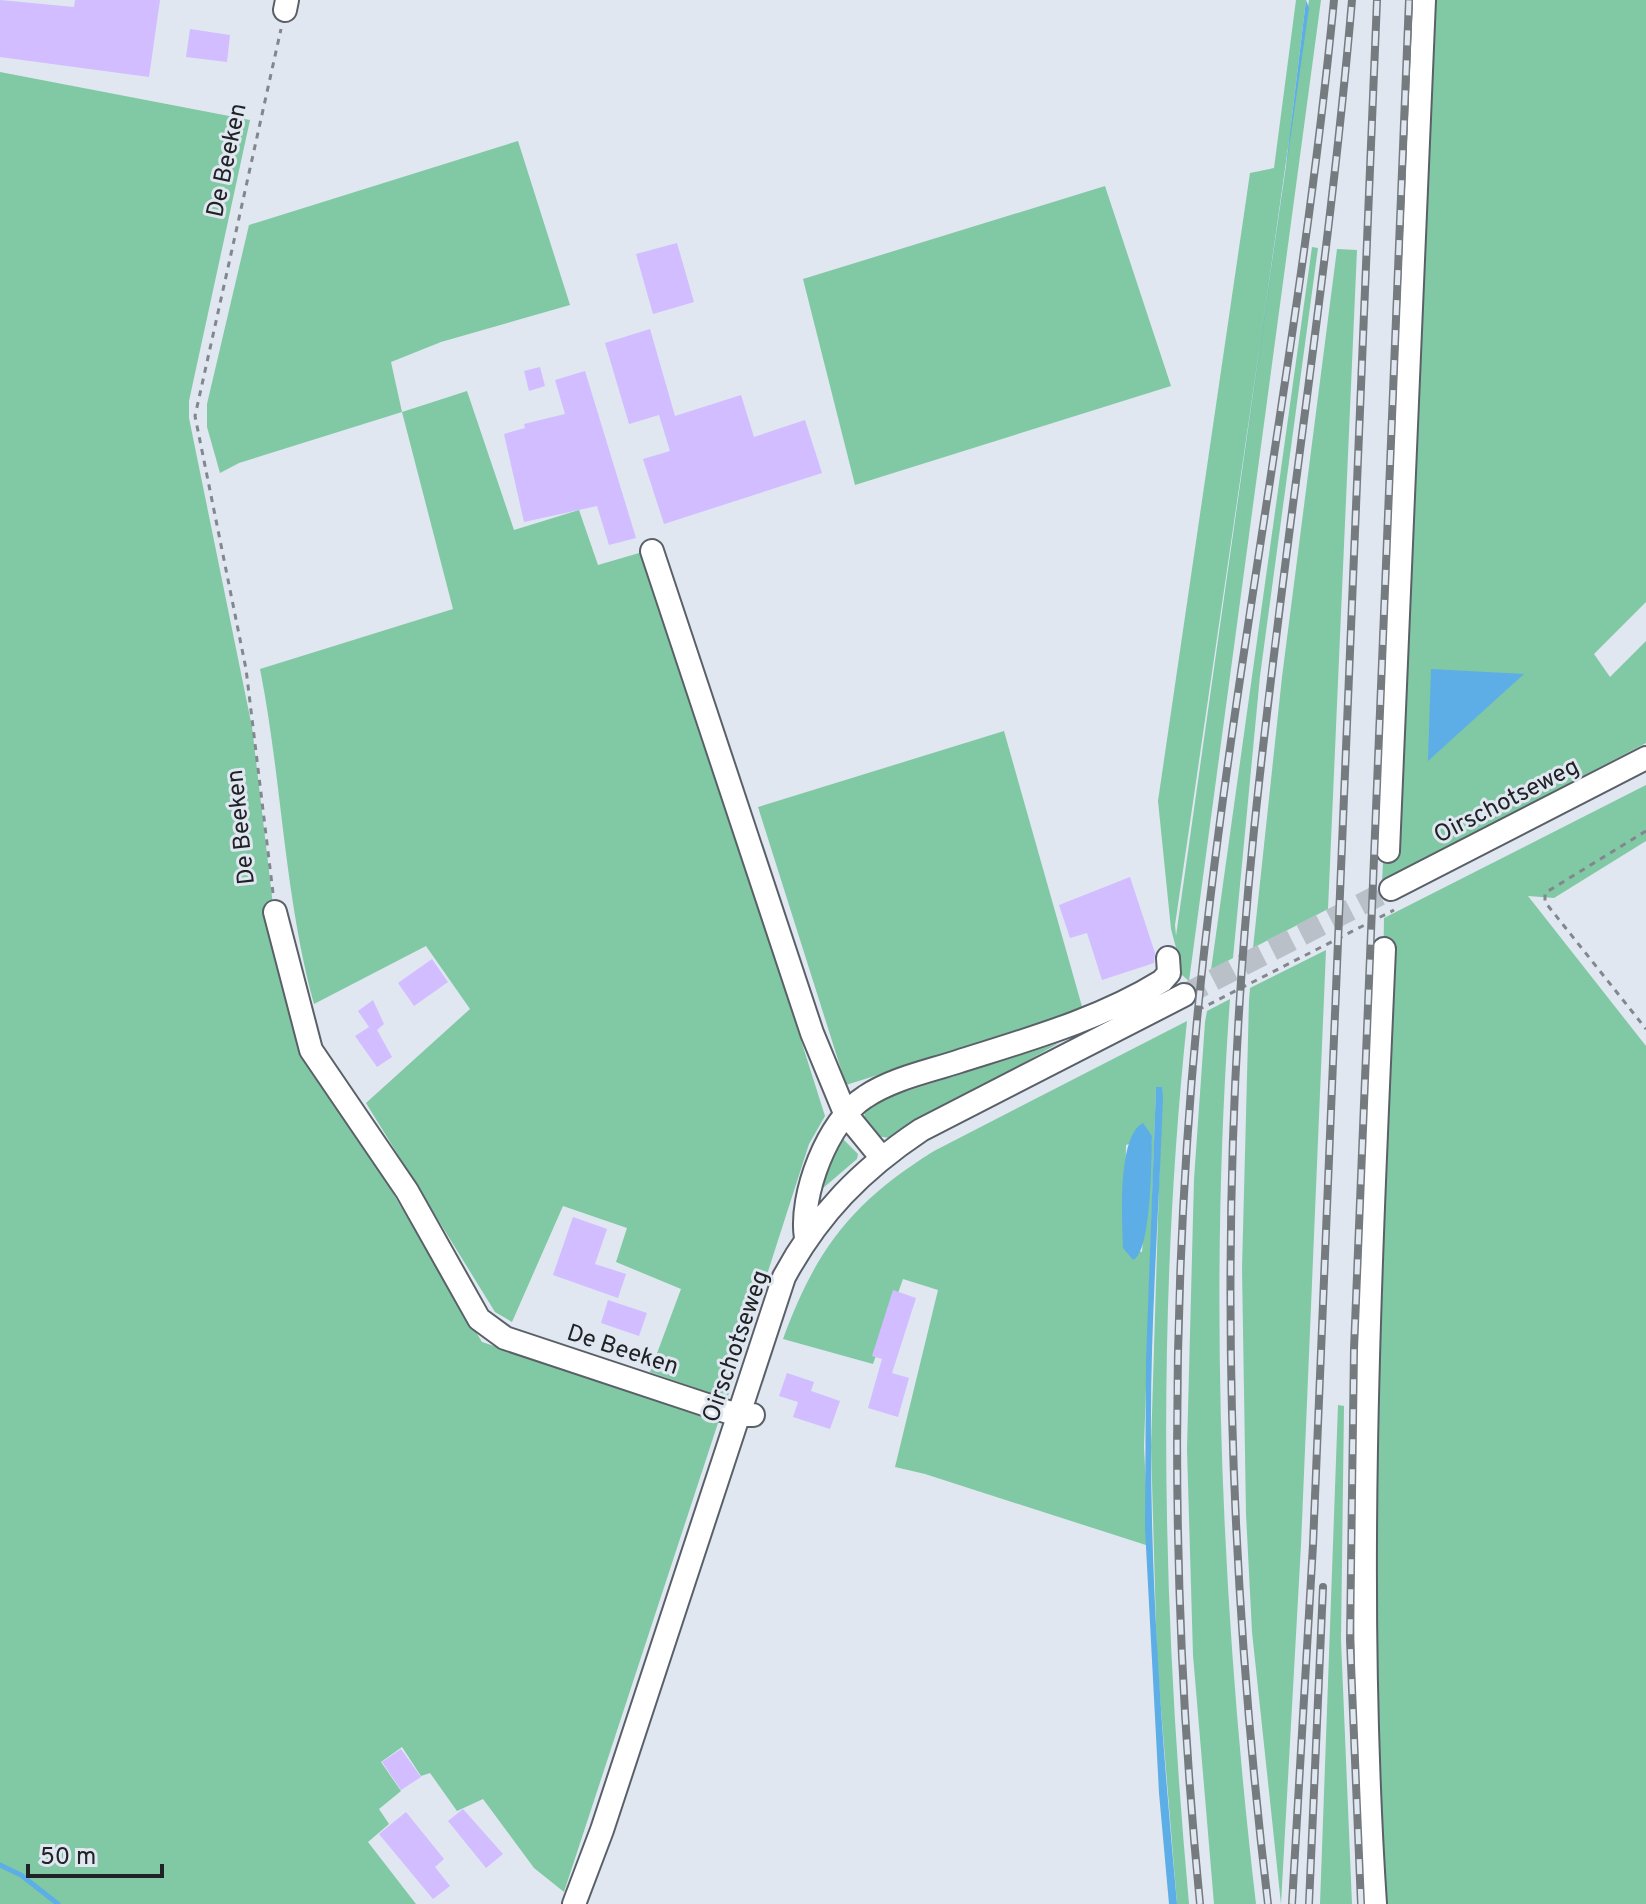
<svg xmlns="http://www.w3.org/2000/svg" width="1646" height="1904" font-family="Overpass,sans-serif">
<rect width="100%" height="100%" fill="#e0e7f0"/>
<path fill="#80c9a4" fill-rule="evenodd" d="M1296,0H1306L1286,167L1175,925L1176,936L1309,0H1321L1189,981L1175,969L1179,959L1171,929L1158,801L1250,173L1274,168Z
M1427,0H1646V602L1594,654L1610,677L1646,641V743L1382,881L1383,863L1392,860Z
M0,72L250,120L189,401V418L252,727L273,905L305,1058L376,1165L482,1342L719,1420L564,1892L534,1868L483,1799L457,1811L430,1773L421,1776L402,1747L381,1762L401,1791L379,1809L389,1824L368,1842L416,1904H0Z
M518,141L570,305L441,342L391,362L402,412L467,391L514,530L579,510L598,565L646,551L825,1116L809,1144L727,1399L650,1372L681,1289L616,1262L627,1228L563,1206L512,1322L495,1312L366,1103L470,1009L426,946L314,1004C284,895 282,780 260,669L453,609L402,412L239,463L220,473L207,427V404L249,225Z
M1105,186L1171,386L855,485L803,279Z
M1312,247L1318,248L1260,676L1233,958L1211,970Z
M1337,249L1357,250L1328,909L1253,948L1282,677Z
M1004,731L1083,1010L846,1085L758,807Z
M1646,785V841L1554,898L1528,896L1646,1046V1904H1378L1370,1765L1384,918Z
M1326,950L1301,1545L1281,1904L1252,1632L1246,1514L1242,1269L1249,1000L1250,988Z
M1230,999C1208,1302 1222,1614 1256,1904H1214L1193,1655L1187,1449L1194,1179L1205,1022L1207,1011Z
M1187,1021C1156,1316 1162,1609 1189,1904H1177L1157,1660L1151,1446L1162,1087H1156L1144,1447L1149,1546L925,1474L895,1467L938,1290L903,1279L873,1364L783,1339C816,1249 852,1202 934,1151ZM1152,1136L1142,1252L1124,1248L1126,1145Z
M1059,1043L890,1138L876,1136L864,1119L866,1104Z
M838,1134L858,1154L857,1159L815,1195Z
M1338,1405L1344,1406L1341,1640L1352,1904H1320Z"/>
<path fill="#5dade7" d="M1306,0L1309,8L1176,936L1286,167Z
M1431,669L1524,674L1428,761Z
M1156,1087H1162L1163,1097C1159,1212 1150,1327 1151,1443C1151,1597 1163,1751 1177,1904H1169L1159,1793L1145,1528L1146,1360Z
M1143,1123L1152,1136C1151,1159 1152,1252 1133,1260L1123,1248C1122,1220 1117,1136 1143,1123Z"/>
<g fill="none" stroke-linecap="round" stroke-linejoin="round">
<path stroke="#5dade7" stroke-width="5" d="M0,1865L21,1875L58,1904"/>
</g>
<path fill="#d1bdff" d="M0,0L74,7L75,0H160L149,77L0,57Z
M190,29L230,35L227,62L186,57Z
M677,243L694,302L653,314L636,254Z
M650,329L675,416L741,395L754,437L805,420L822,473L664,524L643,459L670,451L659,415L629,424L605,343Z
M540,367L545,386L529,391L524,371Z
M585,371L636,538L609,545L597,506L524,522L504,434L525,428L524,424L565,414L555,380Z
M1130,877L1155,953L1154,963L1102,980L1087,933L1070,938L1059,905Z
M432,959L448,982L414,1006L398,983Z
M373,1000L384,1024L377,1030L392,1057L377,1067L355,1036L369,1027L358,1011Z
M573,1217L607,1229L595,1264L626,1274L618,1298L553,1275Z
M893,1290L916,1298L892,1373L909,1378L898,1417L868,1408L882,1359L872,1356Z
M608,1300L647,1313L639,1336L601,1323Z
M787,1373L814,1382L811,1391L840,1401L830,1429L793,1417L798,1402L779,1396Z
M401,1749L421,1777L401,1790L382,1762Z
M463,1809L503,1854L486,1868L448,1821Z
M406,1812L444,1859L435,1867L450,1886L433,1899L379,1834Z"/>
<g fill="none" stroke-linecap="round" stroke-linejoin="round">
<path stroke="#bac0c8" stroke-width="22" stroke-dasharray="22 11" stroke-linecap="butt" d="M1184,995L1391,889"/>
<defs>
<path id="minor" d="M285,10L287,0
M652,551L812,1033L845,1113L881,1157
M1388,851L1424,0
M1391,889L1646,758
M275,912L311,1050L407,1191L479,1319L505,1338L737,1415H753
M806,1238C799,1196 828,1120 865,1097C892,1079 926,1072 957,1062C1026,1040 1099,1020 1162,981L1169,973L1168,958
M574,1904L602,1830L784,1277C818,1214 861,1170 921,1130L1184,995
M1375,1904C1354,1586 1370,1268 1384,949"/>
</defs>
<use href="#minor" stroke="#5a6068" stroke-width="26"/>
<path stroke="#82878d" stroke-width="3" stroke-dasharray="6 6" stroke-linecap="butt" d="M1646,831L1545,893V902L1646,1029
M273,893L246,669L195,416L281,29
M1198,1010L1394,910"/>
<use href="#minor" stroke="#fff" stroke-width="22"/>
<defs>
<path id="rail" d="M1200,1904C1171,1610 1169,1315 1197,1020C1230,679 1301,342 1334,0
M1268,1904C1226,1552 1217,1193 1253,840C1281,559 1328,281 1352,0
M1292,1904L1313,1545L1377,0
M1309,1904L1323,1587
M1361,1904L1350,1640L1354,1349L1409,0"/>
</defs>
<use href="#rail" stroke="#767b80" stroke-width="8"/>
<use href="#rail" stroke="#e0e7f0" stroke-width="5" stroke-dasharray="15" stroke-linecap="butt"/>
</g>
<g text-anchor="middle" stroke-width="6" stroke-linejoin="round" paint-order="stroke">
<g font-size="24" fill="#202326" stroke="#e0e7f0">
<text transform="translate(226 160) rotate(-78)" y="8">De Beeken</text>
<text transform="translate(1506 800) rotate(-27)" y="8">Oirschotseweg</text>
<text transform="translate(240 827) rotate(-96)" y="8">De Beeken</text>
<text transform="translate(735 1346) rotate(-71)" y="8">Oirschotseweg</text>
<text transform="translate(623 1349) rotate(18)" y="8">De Beeken</text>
</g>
</g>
<path d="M28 1864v12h134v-12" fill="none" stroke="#202326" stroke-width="4"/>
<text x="40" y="1864" font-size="24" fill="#202326" stroke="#e0e7f0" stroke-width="6" paint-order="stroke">50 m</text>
</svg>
